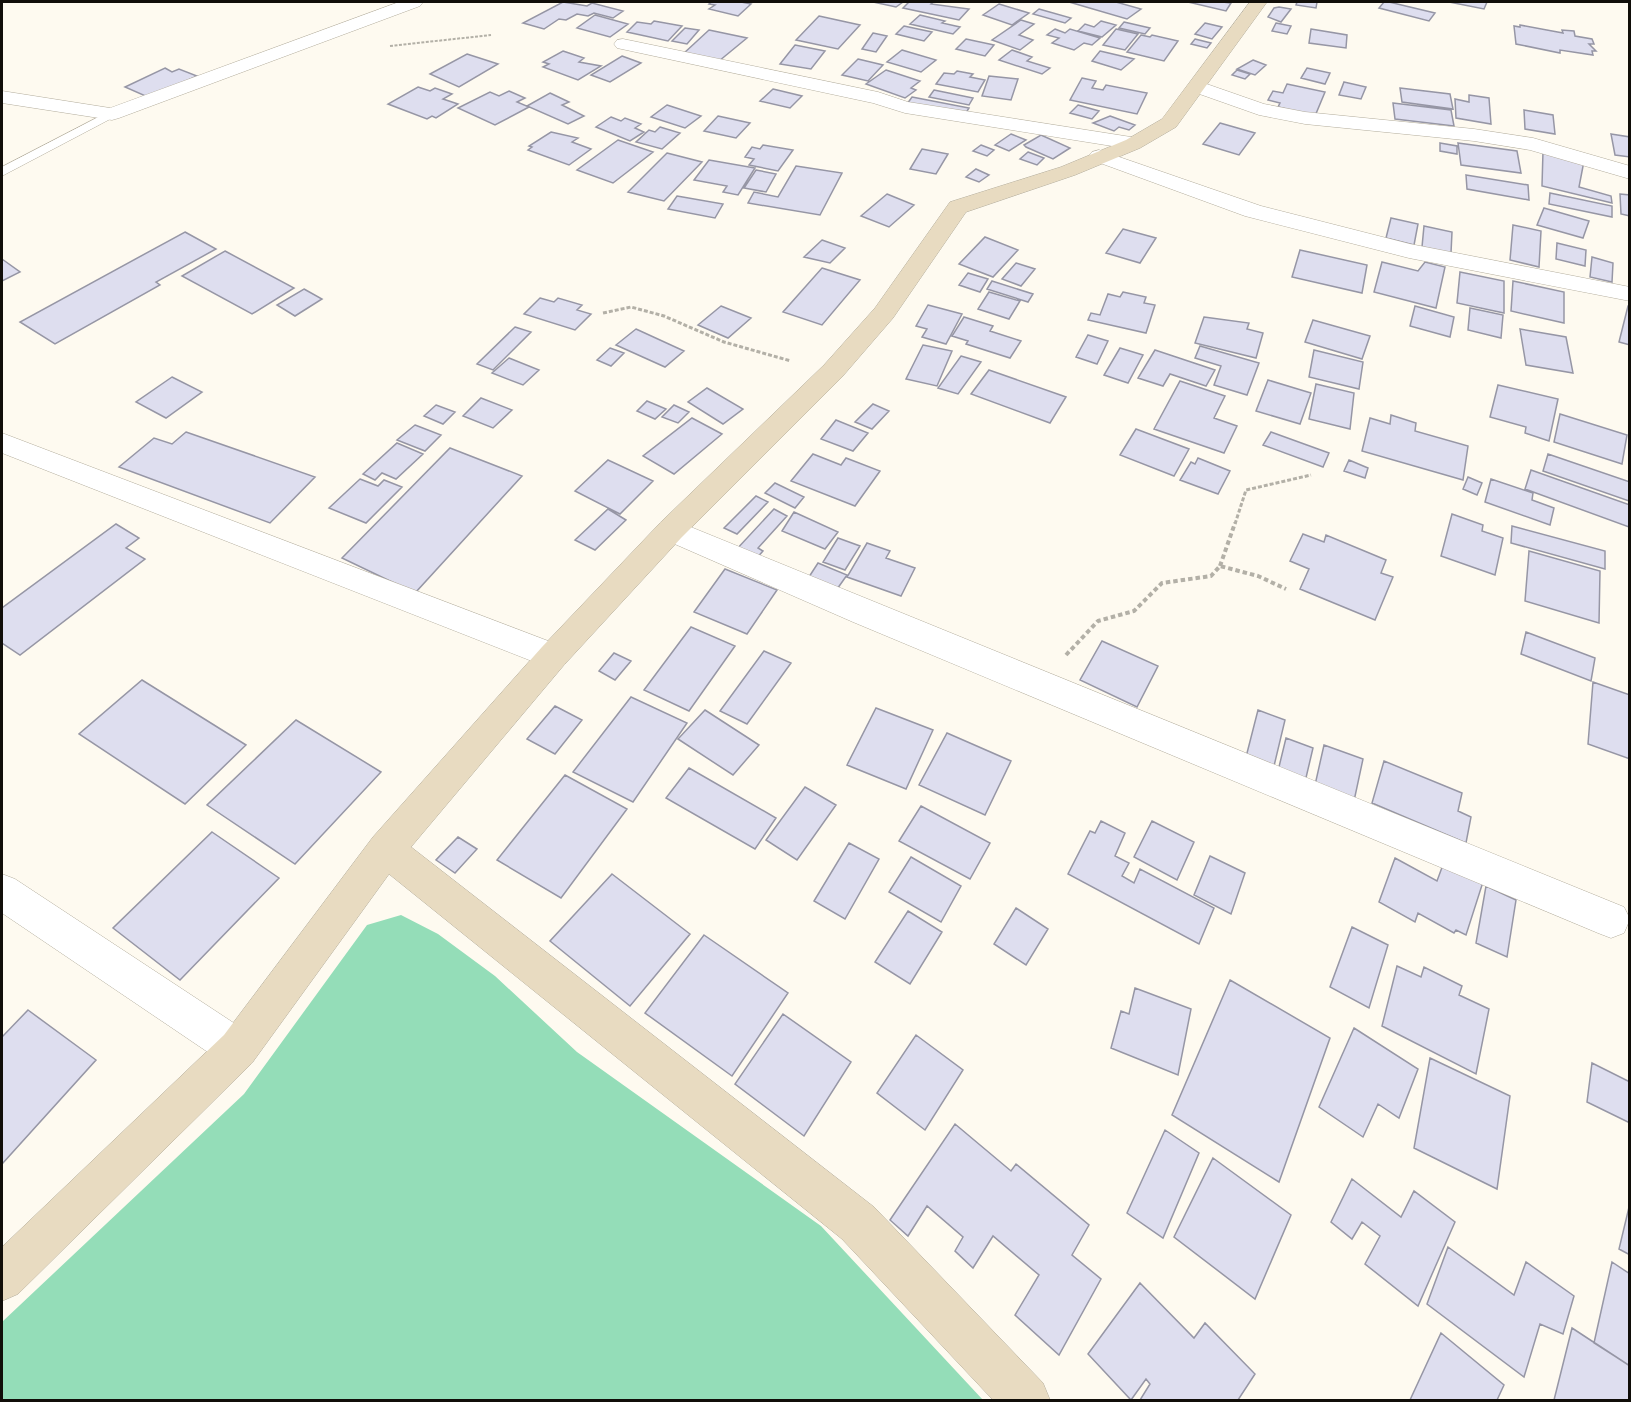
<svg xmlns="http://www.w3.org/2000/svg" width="1631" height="1402" font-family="'Source Serif 4',serif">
<rect width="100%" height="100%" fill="#fefaf0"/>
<path fill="#94ddb8" d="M401,915L438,934L495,976L577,1052L821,1226L983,1400H2V1322L244,1094L367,925Z"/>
<path fill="#dedeef" stroke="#9696a5" stroke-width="1.5" d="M563,2L587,6L592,3L623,11L613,18L594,13L588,16L577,14L566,20L559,19L544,29L523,23Z
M711,2H741L751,4L738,16L709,9L715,5L709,4Z
M873,2H903L896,7Z
M909,2H933L931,4L969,9L959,20L903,8Z
M1069,2H1116L1141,9L1127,19Z
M1188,2H1222L1231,3L1226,11Z
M1297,2H1317L1316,8L1296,5Z
M1384,2H1389L1435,13L1429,21L1379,8Z
M1449,2H1487L1484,9Z
M999,4L1029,13L1012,25L983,15Z
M1279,7L1291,9L1281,22L1268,17L1274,8Z
M1039,9L1071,18L1065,23L1033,14Z
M595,15L628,24L610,37L577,28Z
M920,15L945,21L942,23L960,27L953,34L910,24Z
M819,16L860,25L838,49L796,40Z
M1021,20L1034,24L1019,35L1033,40L1020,50L992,40Z
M654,21L682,26L668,41L627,32L637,22L651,24Z
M1101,21L1116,25L1102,37L1078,31L1085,24L1094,27Z
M1124,22L1150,28L1145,34L1119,28Z
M1205,23L1222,27L1212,39L1195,34Z
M1276,23L1291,26L1287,34L1272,31Z
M1520,25L1563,33L1562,30L1574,31L1575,36L1592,39L1594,44H1589L1596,51H1592L1593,55L1560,50V53L1516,44L1514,26L1520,27Z
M904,26L932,32L924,41L896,34Z
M685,28L699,30L687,44L672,41Z
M1055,29L1065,33L1070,29L1100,38L1092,45L1084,43L1074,50L1052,43L1059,38L1047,35Z
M1116,29L1138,34L1125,50L1103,45Z
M1311,29L1347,35L1346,48L1309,43Z
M709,30L747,38L719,61L683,54Z
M873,33L887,36L876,52L862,49Z
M1141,35L1150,37L1152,35L1178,41L1164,61L1127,52Z
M966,39L994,45L985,56L956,49Z
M1195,39L1211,43L1207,48L1191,44Z
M795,45L825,51L811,69L780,64Z
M902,50L936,60L921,72L887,62Z
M1012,50L1032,57L1027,61L1050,68L1042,74L999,60Z
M563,51L584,58L579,62L601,66L578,80L543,67L549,64L543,62Z
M1100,51L1134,59L1121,70L1092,61Z
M467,54L498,64L459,87L430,74Z
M622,56L641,63L610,82L591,75Z
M858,59L883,65L868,81L842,75Z
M1253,60L1266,65L1255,75L1237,69Z
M165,68L172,72L179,69L197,76L150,98L125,87Z
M1307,68L1330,73L1325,84L1301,78Z
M886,70L920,81L911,88L916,90L905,98L866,84Z
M1237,70L1250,74L1245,79L1232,75Z
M957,71L973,74L970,77L985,80L978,92L936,84L944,73L954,74Z
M989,76L1018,79L1011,100L982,96Z
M1082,78L1096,81L1092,88L1103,90L1106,85L1147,93L1137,114L1070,100Z
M1344,82L1366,87L1361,99L1339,95Z
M1287,84L1325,92L1315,116L1278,107L1280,103L1268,100L1273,91L1283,93Z
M418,87L430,91L435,88L452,94L443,99L458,104L436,118L432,116L427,119L388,104Z
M1400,88L1450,94L1453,109L1402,102Z
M773,89L802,96L790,108L760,101Z
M934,90L973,98L969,105L929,97Z
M509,91L525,98L517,102L529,107L495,125L458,108L490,92L499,96Z
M550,93L569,102L562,105L584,116L568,124L527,106Z
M1469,95L1489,98L1491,124L1456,118L1455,99L1469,102Z
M912,97L969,108L964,116L907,104Z
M1393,103L1451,110L1454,126L1395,119Z
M667,105L701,116L685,128L651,117Z
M1078,105L1099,111L1092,119L1070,113Z
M1524,110L1553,115L1555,134L1525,129Z
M718,116L750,123L736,138L704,131Z
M1110,116L1135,125L1129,130L1119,127L1114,131L1093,123Z
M611,117L621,121L625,118L641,124L635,128L644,132L630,141L596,127Z
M1220,123L1255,133L1239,155L1203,144Z
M660,127L680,133L662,149L636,142L649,130L655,132Z
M551,132L578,138L572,142L591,149L569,165L528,150L532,147L529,146Z
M1011,134L1026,140L1009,151L995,145Z
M1611,134L1630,137V157L1615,155Z
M1041,135L1070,148L1053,159L1026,147L1024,145Z
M618,140L653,152L613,183L577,170Z
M1440,143L1457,146V154L1440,151Z
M1458,143L1517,151L1521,173L1461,165Z
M763,145L793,150L778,171L749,165L754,159L745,157L752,147L760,149Z
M981,145L994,150L987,156L973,151Z
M922,149L948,154L936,174L910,169Z
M1543,151L1584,161L1579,187L1611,196L1612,203L1542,186Z
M1028,152L1044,158L1037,165L1020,159Z
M667,153L702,162L664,201L628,192Z
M709,160L755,168L738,195L723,192L727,186L694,180Z
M796,166L842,173L820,215L748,203L754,192L778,197Z
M976,169L989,175L979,182L966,177Z
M756,170L776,174L766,192L744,188Z
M1466,175L1528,185L1529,200L1467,189Z
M1550,193L1612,206V217L1549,204Z
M887,194L914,205L889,227L861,216Z
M1620,194L1630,195V216L1621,214Z
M677,196L723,204L715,218L668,209Z
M1544,208L1589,221L1583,238L1537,225Z
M1391,218L1418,224L1414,245L1386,238Z
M1513,225L1541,231L1539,267L1510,260Z
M1424,226L1452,232L1451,253L1422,247Z
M1123,229L1156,238L1140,263L1106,253Z
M185,232L216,249L156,282L160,285L55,344L20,322Z
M985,237L1018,250L993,277L959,264Z
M822,240L845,248L830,263L804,257Z
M1557,243L1586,250L1585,266L1556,259Z
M1300,250L1367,265L1362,293L1292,277Z
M225,251L294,288L252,314L182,276Z
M1592,257L1613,263L1612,282L1590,277Z
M2,259L20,272L2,281Z
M1382,262L1418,271L1425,262L1445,267L1436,308L1374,292Z
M1016,263L1035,269L1021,286L1002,279Z
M822,268L860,280L822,325L783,312Z
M1460,272L1504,281V313L1457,303Z
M968,273L988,279L980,292L959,285Z
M992,281L1033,294L1028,302L987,289Z
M1513,281L1564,292V323L1511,311Z
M304,289L322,299L295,316L277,305Z
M989,292L1020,301L1009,319L978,309Z
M1123,292L1146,297L1144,303L1155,305L1146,333L1088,320L1091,313L1100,315L1108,294L1120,297Z
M540,298L554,302L558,298L582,305L577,310L591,314L575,330L524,314Z
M928,305L962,314L946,344L922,337L927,329L916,326Z
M721,306L751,318L728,338L698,325Z
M1415,306L1454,317L1450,337L1410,326Z
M1628,306H1630V345L1619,342Z
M1470,308L1503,315L1501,338L1468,330Z
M964,317L993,326L990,331L1021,341L1010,358L966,344L968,341L952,336Z
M1204,317L1249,323L1247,329L1263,333L1256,358L1195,343Z
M1313,320L1370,336L1362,359L1305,342Z
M515,327L531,332L493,370L477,364Z
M636,329L684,351L665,367L616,345Z
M1520,329L1566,337L1573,373L1526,365Z
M1088,335L1108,341L1097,364L1076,357Z
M923,345L952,351L937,386L906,379Z
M1200,346L1259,363L1247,395L1214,385L1221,366L1195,358Z
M610,348L624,353L611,366L597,360Z
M1120,348L1143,355L1128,383L1104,375Z
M1155,350L1215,370L1206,386L1170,374L1163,386L1138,378Z
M1314,350L1363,362L1359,389L1309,377Z
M961,356L981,362L958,394L938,388Z
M509,358L539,370L523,385L492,373Z
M989,370L1066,397L1050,423L971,394Z
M172,377L202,392L166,418L136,402Z
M1268,380L1311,393L1300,424L1256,411Z
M1180,381L1225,396L1214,418L1237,426L1224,453L1154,429Z
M1316,384L1354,393L1350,429L1309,419Z
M1498,385L1558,399L1549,441L1525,433L1526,427L1490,417Z
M707,388L743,409L723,424L688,402Z
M481,398L512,410L493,428L463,416Z
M647,401L666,409L655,419L637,411Z
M873,404L889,411L872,429L855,422Z
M436,405L455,412L443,424L424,416Z
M674,405L689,412L678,423L662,417Z
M1560,414L1627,435L1622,464L1554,442Z
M1391,415L1416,423L1415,431L1468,446L1463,480L1362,451L1370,418L1390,424Z
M692,418L722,434L674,474L643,456Z
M836,420L868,433L853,451L821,439Z
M415,425L441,435L425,451L397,440Z
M1136,429L1189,449L1174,476L1120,455Z
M186,432L315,477L270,523L119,467L154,438L172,444Z
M1271,432L1329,453L1323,467L1263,445Z
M397,443L423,454L396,479L382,473L375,480L363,474Z
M450,448L522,476L415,593L342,558Z
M813,454L841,465L846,458L880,471L855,506L791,481Z
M1548,454L1630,482L1629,501L1543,471Z
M1198,458L1230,471L1218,494L1180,480L1191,462L1195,464Z
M608,460L653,481L620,514L575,491Z
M1349,460L1368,468L1365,478L1344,471Z
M1531,470L1630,505L1629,527L1525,489Z
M1468,477L1482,483L1477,495L1463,489Z
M360,479L378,486L384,480L402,487L366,523L329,508Z
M1491,479L1533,493L1532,500L1554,508L1550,525L1485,502Z
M775,483L804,497L795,508L765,493Z
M756,496L768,502L737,534L724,528Z
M608,509L626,520L595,550L575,540Z
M774,509L787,516L758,548L763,551L754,561L735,551Z
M794,512L838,532L825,549L782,531Z
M1452,514L1483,525L1482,531L1503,538L1495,575L1441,556Z
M116,524L139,538L126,548L145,559L20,655L2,643V608Z
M1512,526L1605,551V569L1511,543Z
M1303,534L1324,542L1326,535L1386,560L1381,573L1393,577L1375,620L1300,589L1309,569L1290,561Z
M838,538L860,546L845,570L823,562Z
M867,543L890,551L886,558L915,568L901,596L847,577Z
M1529,551L1600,571L1599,623L1525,601Z
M818,563L847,575L835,592L807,580Z
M725,569L777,590L747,634L694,612Z
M691,627L735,646L689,711L644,690Z
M1526,632L1595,658L1591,681L1521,654Z
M1102,641L1158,666L1137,707L1080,680Z
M764,651L791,663L747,724L720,711Z
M614,653L631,661L615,680L599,671Z
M142,680L246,745L185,804L79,734Z
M1593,682L1630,695V759L1588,744Z
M631,697L687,723L633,802L573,772Z
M555,706L582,720L555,754L527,739Z
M876,708L933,730L906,789L847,765Z
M705,710L759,745L733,775L678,739Z
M1258,710L1285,720L1274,766L1246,757Z
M296,720L381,772L295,864L207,805Z
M947,733L1011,761L985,815L919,785Z
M1286,738L1313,748L1305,782L1278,771Z
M1324,745L1363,759L1354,801L1315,785Z
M1384,761L1462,793L1458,811L1471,817L1466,843L1372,803Z
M689,768L776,818L755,849L666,798Z
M565,775L627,809L561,898L497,860Z
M805,787L836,805L797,860L766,840Z
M921,806L990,843L970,879L899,841Z
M1101,821L1125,833L1115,856L1129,863L1122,876L1134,883L1140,869L1214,908L1199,944L1068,874L1090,831L1095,833Z
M1152,821L1194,842L1177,880L1134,857Z
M212,832L279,878L180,980L113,928Z
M458,837L477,849L455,873L436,860Z
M849,843L879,859L845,919L814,901Z
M1210,856L1245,873L1231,914L1194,895Z
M911,857L961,886L941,922L889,892Z
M1395,858L1437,881L1444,862L1483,882L1466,935L1456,930L1454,933L1418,913L1415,922L1379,902Z
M612,874L690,934L630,1006L550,941Z
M1486,886L1516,900L1507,957L1476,943Z
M1016,908L1048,929L1026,965L994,944Z
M908,911L942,932L910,984L875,962Z
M1352,927L1388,945L1369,1008L1330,987Z
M704,935L788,993L732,1076L645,1013Z
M1397,966L1421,977L1424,967L1462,986L1459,995L1489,1009L1476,1074L1382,1026Z
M1230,980L1330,1038L1279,1182L1172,1115Z
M1135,988L1191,1009L1178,1075L1111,1048L1121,1011L1129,1014Z
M28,1010L96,1060L2,1164V1037Z
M783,1014L851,1062L804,1136L735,1084Z
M1354,1028L1418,1069L1399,1118L1378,1104L1363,1137L1319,1107Z
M916,1035L963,1070L925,1130L877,1093Z
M1430,1058L1510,1096L1497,1189L1414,1148Z
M1592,1063L1630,1082V1123L1587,1102Z
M955,1124L1011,1171L1016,1164L1089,1225L1072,1255L1101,1279L1059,1355L1015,1315L1039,1275L993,1236L973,1268L955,1251L963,1237L927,1206L908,1236L890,1220Z
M1165,1130L1199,1153L1163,1238L1127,1213Z
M1213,1158L1291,1215L1255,1299L1174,1237Z
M1352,1179L1401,1217L1414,1191L1455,1222L1418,1306L1365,1264L1380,1236L1362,1222L1352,1239L1331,1222Z
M1630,1203V1255L1619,1249Z
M1448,1247L1514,1295L1526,1262L1574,1296L1563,1334L1540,1324L1524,1377L1427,1304Z
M1612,1262L1630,1274V1366L1594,1343Z
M1140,1283L1194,1338L1205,1323L1255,1374L1238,1400H1140L1150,1384L1146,1379L1131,1400L1088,1354Z
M1572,1328L1630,1366V1400H1554Z
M1441,1333L1504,1385L1497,1400H1410Z"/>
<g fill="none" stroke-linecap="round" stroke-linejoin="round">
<defs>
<path id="lane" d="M112,110L118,114L116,116L2,176V167Z"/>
<path id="street" d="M399,2H423L420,6L119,118L112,120L2,103V91L110,108Z
M623,39L878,92L908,102L1131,137L1138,139L1141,143L1138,147L1131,149L905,113L873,103L617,48L614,44L617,40Z
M1198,81L1264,104L1305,112L1474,129L1533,138L1630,166V179L1530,150L1474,141L1305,124L1259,115L1191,91L1188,87L1191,83Z
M1099,150L1261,206L1410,244L1630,287V301L1409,258L1245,216L1092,160L1089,156L1092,152Z
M2,433L564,647L569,656L564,665L553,669L542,665L2,453Z
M671,519L1624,907L1630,919L1624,933L1611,938L1598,933L853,622L661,538L656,530L661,522Z
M2,874L15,879L252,1035L258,1049L252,1063L238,1069L224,1063L2,913Z"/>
<path id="secondary" d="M1250,2H1267L1176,127L1140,148L1075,175L966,212L893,318L842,377L681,538L564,665L411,847L874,1207L1043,1383L1050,1400H993L842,1239L389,874L252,1063L18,1294L2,1301V1247L224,1035L373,837L542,647L661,522L824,365L875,308L950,202L1061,167L1126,140L1162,119Z"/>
</defs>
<use href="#lane" stroke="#b3ad9d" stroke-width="1"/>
<use href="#street" stroke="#b3ad9d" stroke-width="1"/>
<use href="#secondary" stroke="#b3ad9d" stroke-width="1"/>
<path stroke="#b3b0a7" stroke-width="2" stroke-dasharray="3 1.5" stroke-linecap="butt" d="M390,46L491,35"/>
<path stroke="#b3b0a7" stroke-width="3" stroke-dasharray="4 2" stroke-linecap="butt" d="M603,313L631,307L664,316L724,342L791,361
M1235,524L1246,490L1311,475"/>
<path stroke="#b3b0a7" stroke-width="4" stroke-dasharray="4.5 3" stroke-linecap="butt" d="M1220,566L1235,523
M1066,655L1098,621L1134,611L1162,583L1211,576L1220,566L1258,576L1286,589"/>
<use href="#lane" fill="#fff" fill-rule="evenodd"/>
<use href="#street" fill="#fff" fill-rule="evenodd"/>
<use href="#secondary" fill="#e8dbc1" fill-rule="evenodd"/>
</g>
<rect width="1631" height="1402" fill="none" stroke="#110e09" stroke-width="6"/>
</svg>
